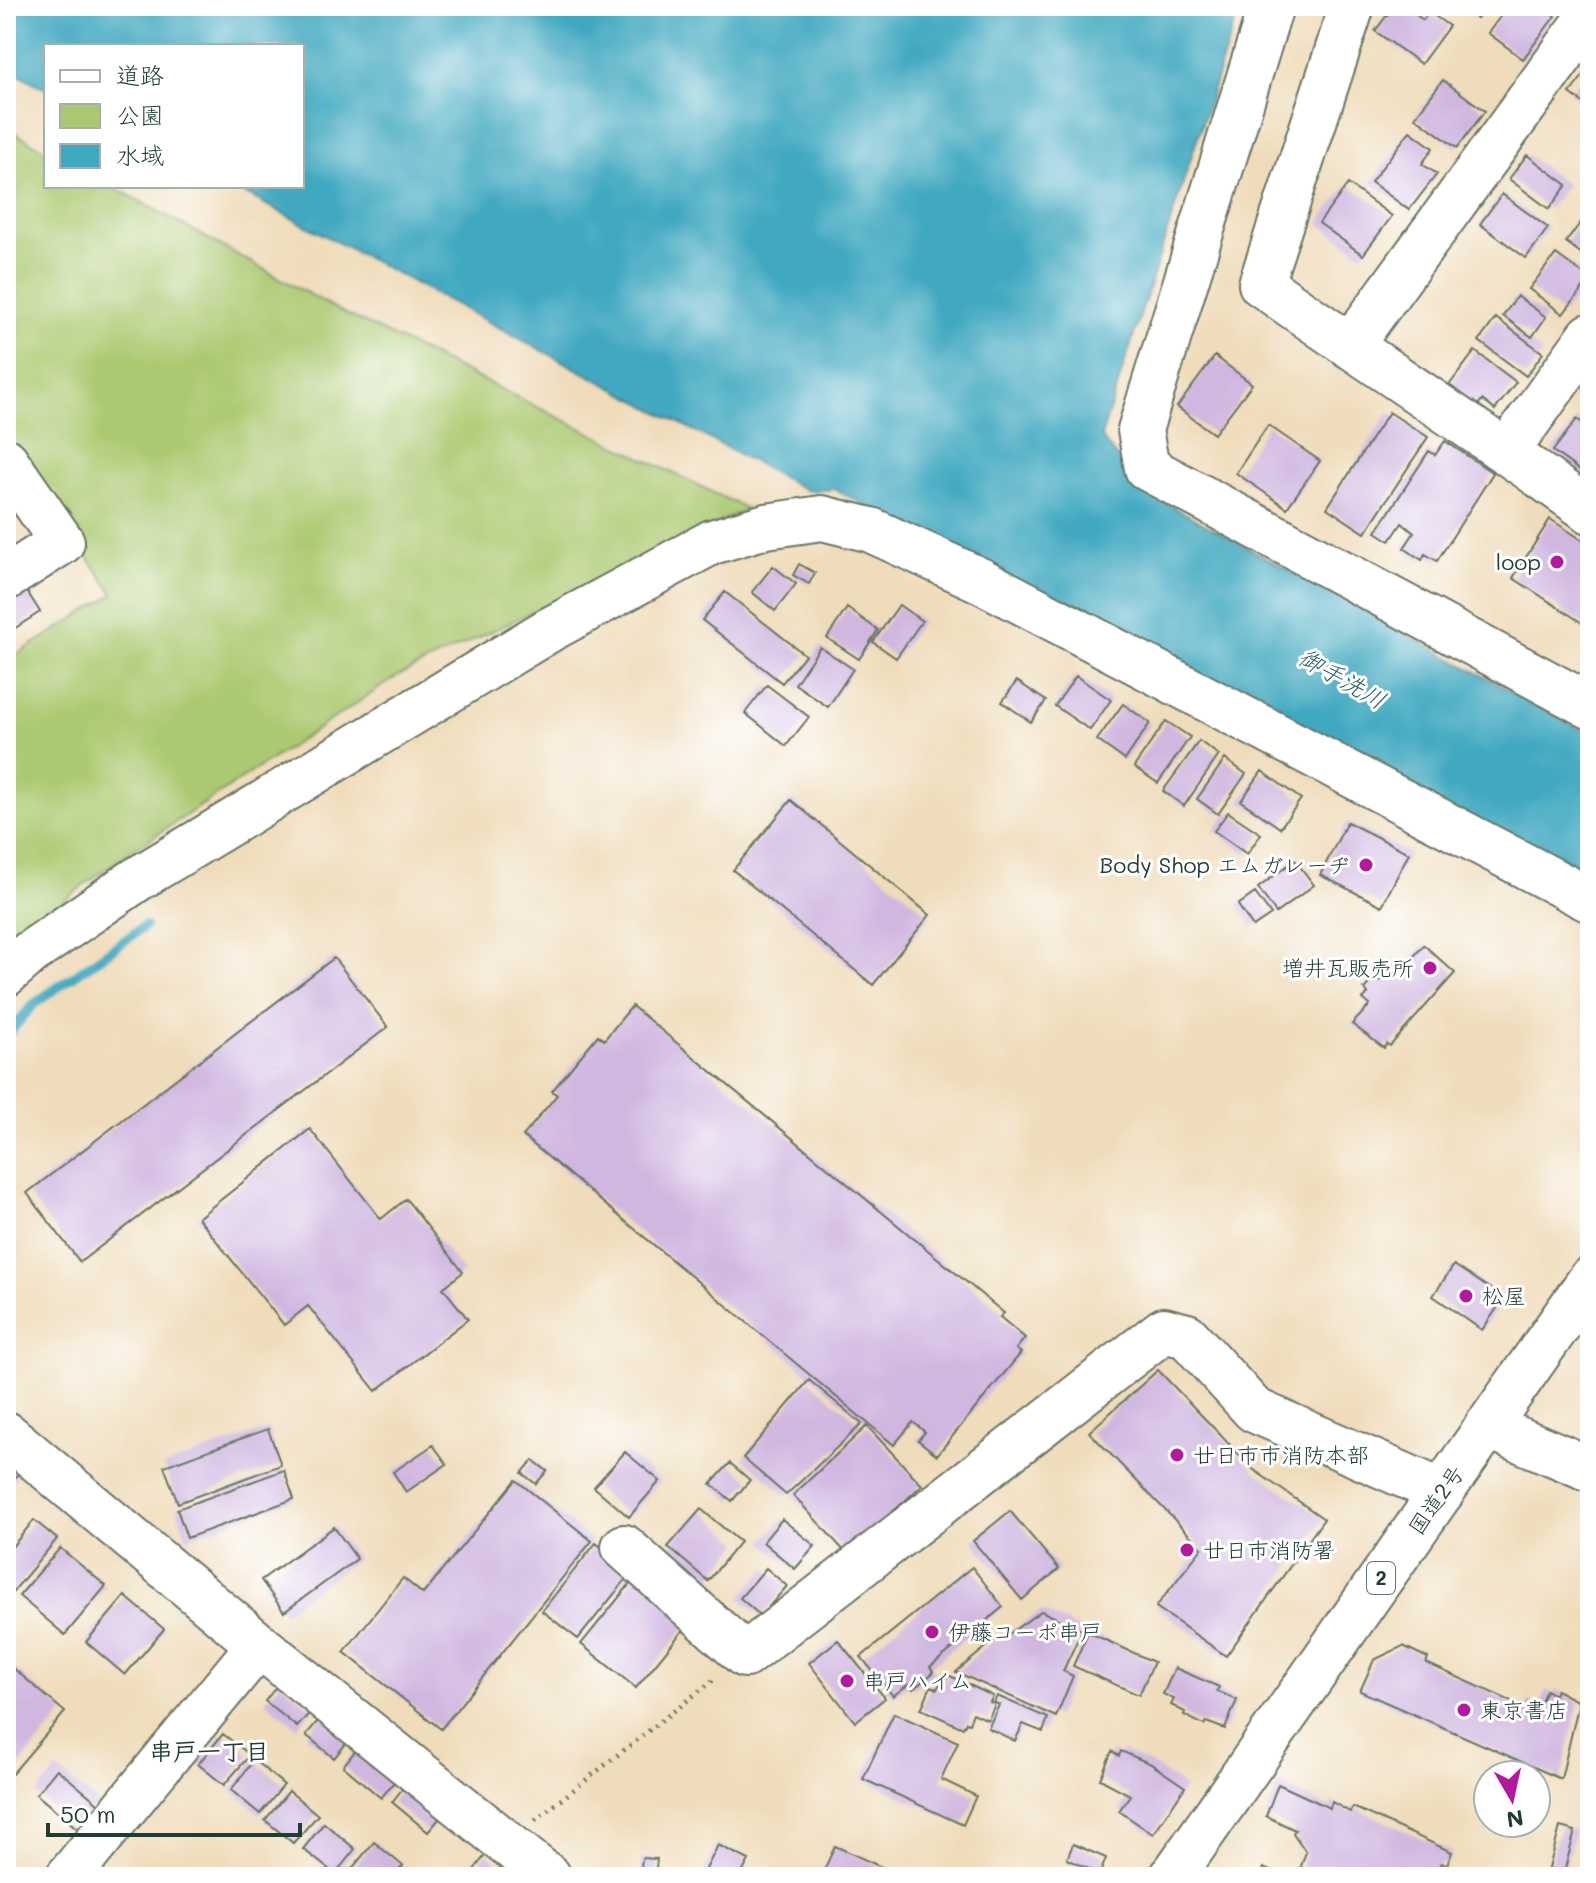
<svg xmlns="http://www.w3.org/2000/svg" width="1596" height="1883" font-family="Mali,'Klee One',sans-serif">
<rect width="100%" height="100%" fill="#fff"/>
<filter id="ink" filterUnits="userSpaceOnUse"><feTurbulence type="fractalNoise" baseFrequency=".0125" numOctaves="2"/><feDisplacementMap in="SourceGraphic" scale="16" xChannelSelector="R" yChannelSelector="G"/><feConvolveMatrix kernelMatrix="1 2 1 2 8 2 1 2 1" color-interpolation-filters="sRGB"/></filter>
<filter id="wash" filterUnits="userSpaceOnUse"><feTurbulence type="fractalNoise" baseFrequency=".006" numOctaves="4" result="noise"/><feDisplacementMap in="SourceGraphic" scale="32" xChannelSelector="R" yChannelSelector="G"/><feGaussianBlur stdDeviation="1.8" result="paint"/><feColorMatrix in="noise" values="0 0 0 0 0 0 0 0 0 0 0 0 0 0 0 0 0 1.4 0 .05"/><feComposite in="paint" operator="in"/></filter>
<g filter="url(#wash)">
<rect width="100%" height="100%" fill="#efdcba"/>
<path fill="#abc970" stroke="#658352" stroke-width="2" d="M6,128L46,150V186H112L336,309L747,509L398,676L112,864L6,944V661L114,594L6,441Z"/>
<path fill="#40a8c0" stroke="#30727a" stroke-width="2" d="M6,6H1240L1101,437L1142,490L1590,734V888L1087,625L835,489L808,491L231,186H302V46H46V89L6,67Z"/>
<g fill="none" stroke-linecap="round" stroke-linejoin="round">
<path stroke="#40a8c0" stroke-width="10" d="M6,1036L34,1004L145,926"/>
</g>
<g id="blocks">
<path fill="#d0b7e0" d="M1394,6H1404L1423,20L1429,12L1449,26L1421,64L1375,31Z
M1460,6H1486L1477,18Z
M1508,6H1552L1549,11L1555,16L1523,59L1488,33Z
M1590,67V108L1570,93Z
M1443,80L1485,111L1457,148L1415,117Z
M1410,131L1433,148L1422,164L1437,174L1409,210L1371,182Z
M1527,155L1567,185L1549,209L1509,179Z
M1348,184L1392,216L1363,255L1319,223Z
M1502,194L1548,228L1526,258L1480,224Z
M1590,210V260L1566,242Z
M1556,254L1590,279L1563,314L1529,289Z
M1517,296L1546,317L1532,337L1503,316Z
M1496,318L1543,353L1526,376L1479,341Z
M1475,351L1516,382L1495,410L1482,400L1475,409L1447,388Z
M1215,356L1252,384L1214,434L1177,407Z
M1389,412L1428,437L1365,533L1327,508Z
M1577,419L1590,429V474L1588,477L1553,451Z
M1268,425L1320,461L1287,508L1236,473Z
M1445,441L1493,473L1437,561L1425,554L1422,560L1404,548L1414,533L1402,523L1390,541L1376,532L1429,451L1435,455Z
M1550,519L1590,545V628L1513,578Z
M799,564L815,573L809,584L793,575Z
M773,566L796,584L775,611L752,592Z
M18,577L40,612L6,634V584Z
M725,592L805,655L782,683L702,620Z
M899,605L922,621L896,658L873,642Z
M847,608L878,630L859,659L827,638Z
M1590,646V666L1582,661Z
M820,647L853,669L828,707L795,684Z
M1076,676L1111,700L1090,730L1055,706Z
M1017,681L1046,701L1031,722L1002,702Z
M767,685L809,717L786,746L745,713Z
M1123,704L1150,723L1125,760L1097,740Z
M1166,721L1190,737L1158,783L1134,767Z
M1199,741L1219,755L1184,806L1163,791Z
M1225,759L1246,774L1218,814L1197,799Z
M1262,771L1301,799L1280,828L1241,801Z
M791,800L930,915L873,985L733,870Z
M1228,812L1261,834L1247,854L1214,831Z
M1347,822L1409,853L1382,906L1320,875Z
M1295,860L1314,885L1276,913L1258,888Z
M1255,893L1271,915L1253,927L1238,905Z
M1424,945L1455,973L1390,1046L1387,1044L1384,1048L1352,1024L1370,1005L1363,999L1368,994L1364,989L1375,977L1379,981L1399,959L1406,965Z
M334,958L388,1027L80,1262L27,1193Z
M632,1006L1004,1313L1000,1317L1025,1338L1016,1349L1021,1353L937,1455L918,1440L925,1432L913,1422L894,1445L523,1136L557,1095L552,1091L598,1035L604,1040Z
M310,1129L381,1219L406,1199L463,1272L443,1288L468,1319L376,1391L308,1306L284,1325L198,1218Z
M1454,1265L1504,1298L1482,1330L1433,1296Z
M1158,1370L1254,1470L1324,1519L1226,1656L1156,1607L1202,1548L1089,1432Z
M809,1380L862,1424L786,1495L743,1458Z
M867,1426L922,1485L847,1554L793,1495Z
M268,1429L281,1465L178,1503L164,1466Z
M433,1445L447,1464L406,1492L393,1472Z
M625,1452L660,1481L629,1517L594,1487Z
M533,1460L547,1471L536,1484L522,1473Z
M6,1463L19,1473L6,1488Z
M730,1463L750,1480L732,1501L711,1484Z
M284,1470L294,1499L187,1538L177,1509Z
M516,1480L592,1541L441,1729L344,1652L403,1578L423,1594Z
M701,1509L740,1542L708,1581L668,1547Z
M1010,1511L1059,1569L1022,1600L973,1541Z
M782,1519L815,1546L795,1569L763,1542Z
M34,1520L57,1539L12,1593L6,1588V1554Z
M334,1527L357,1559L284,1612L261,1580Z
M596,1543L632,1572L578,1639L542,1611Z
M60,1548L106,1586L65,1635L19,1596Z
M972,1567L1003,1607L930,1667L934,1672L913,1689L909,1684L893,1696L861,1657Z
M766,1568L787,1586L761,1616L740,1598Z
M638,1574L693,1618L636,1688L581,1644Z
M125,1596L164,1629L125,1675L86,1642Z
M1041,1611L1082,1630L1063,1671L1073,1676L1056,1717L956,1672L996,1639L999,1641Z
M1088,1632L1154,1662L1139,1695L1073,1666Z
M838,1640L885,1698L855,1722L809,1663Z
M1403,1646L1428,1658L1426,1663L1526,1708L1528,1702L1539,1706L1546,1690L1554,1695L1556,1690L1579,1702L1561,1779L1360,1691L1374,1660Z
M6,1662L65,1712L12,1774L6,1770Z
M1175,1668L1219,1687L1217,1691L1237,1700L1225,1729L1206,1722L1204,1725L1184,1715L1185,1712L1171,1705L1174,1699L1163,1694Z
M948,1675L993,1696L990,1702L995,1704L988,1720L973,1713L969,1723L966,1722L963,1728L921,1709L931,1686L937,1689L942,1680L945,1681Z
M280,1682L313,1709L297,1727L265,1701Z
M997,1696L1048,1718L1043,1732L1023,1724L1015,1741L988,1728L999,1705L994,1702Z
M894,1713L958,1742L941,1779L976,1796L963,1825L863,1779Z
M322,1716L350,1739L334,1758L306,1735Z
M223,1734L250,1755L224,1785L198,1764Z
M360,1745L399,1776L381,1798L343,1766Z
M1112,1751L1119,1756L1121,1751L1151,1764L1185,1787L1153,1834L1119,1811L1130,1795L1100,1779Z
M254,1760L284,1785L260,1814L231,1790Z
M57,1769L99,1804L78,1829L36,1794Z
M408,1782L445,1812L428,1832L392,1802Z
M1278,1784L1330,1808L1332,1802L1350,1812L1353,1807L1452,1852L1447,1865L1441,1863L1434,1877H1303L1298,1875L1306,1852L1293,1833L1295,1830L1266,1816Z
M289,1791L318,1815L293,1843L265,1820Z
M324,1823L355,1849L335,1874L303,1849Z
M1560,1827L1575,1831L1563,1876L1548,1872Z
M374,1842L403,1866L393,1877H345Z
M1073,1844L1106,1858L1100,1874L1067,1859Z
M718,1845L749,1860L740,1877H702Z
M835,1846L888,1870L885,1877H821Z
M487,1853L516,1877H481L473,1871Z
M642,1858L657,1859L655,1877H640Z
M1263,1868L1284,1877H1246L1248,1872L1259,1876Z"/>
</g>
</g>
<g filter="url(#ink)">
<use href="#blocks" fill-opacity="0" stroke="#687563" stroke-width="2"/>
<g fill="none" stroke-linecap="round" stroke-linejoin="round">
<defs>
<path id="minor" d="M1271,6L1140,430L1147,468L1590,706
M1352,6L1261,284C1370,361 1482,433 1590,511
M1350,346L1590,16
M1507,451L1590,336
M6,461L62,542L6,578
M6,974L30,953L136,880L549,630L712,542L766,526L822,518L871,530L980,580L1590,900
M1487,1426L1590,1469
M6,1434L259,1645L549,1877
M624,1547L745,1655L1164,1330L1187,1336L1254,1410L1442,1492
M68,1877L259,1645"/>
<path id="highway" d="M1172,1877L1590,1280"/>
</defs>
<use href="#minor" stroke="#687563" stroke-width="48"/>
<use href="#highway" stroke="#687563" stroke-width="48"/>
<path stroke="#687563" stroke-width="5" stroke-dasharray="2 6" stroke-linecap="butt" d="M535,1820L716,1678"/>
<use href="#minor" stroke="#fff" stroke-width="44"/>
<use href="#highway" stroke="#fff" stroke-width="44"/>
</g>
</g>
<g fill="#b5179e" stroke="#fff" stroke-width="3">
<circle cx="1557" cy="562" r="8"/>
<circle cx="1366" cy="865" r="8"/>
<circle cx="1430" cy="968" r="8"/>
<circle cx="1466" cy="1296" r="8"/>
<circle cx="1177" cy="1455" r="8"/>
<circle cx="1187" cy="1550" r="8"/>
<circle cx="932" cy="1632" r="8"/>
<circle cx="847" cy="1681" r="8"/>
<circle cx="1464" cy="1710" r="8"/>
</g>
<g text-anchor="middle" stroke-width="6" stroke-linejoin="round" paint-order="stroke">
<rect fill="#fff" stroke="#627771" stroke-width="2" x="1367" y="1562" width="28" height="32" rx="6"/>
<g font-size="20" font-weight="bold" fill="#1f3d34">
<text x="1381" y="1585">2</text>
</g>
<g font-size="22" fill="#1f3d34" stroke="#fff" text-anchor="start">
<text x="1541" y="570" text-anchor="end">loop</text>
<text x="1350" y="873" text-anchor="end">Body Shop エムガレーヂ</text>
<text x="1414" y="976" text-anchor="end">増井瓦販売所</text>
<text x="1482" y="1304">松屋</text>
<text x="1193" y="1463">廿日市市消防本部</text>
<text x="1203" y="1558">廿日市消防署</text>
<text x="948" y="1640">伊藤コーポ串戸</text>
<text x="863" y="1689">串戸ハイム</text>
<text x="1480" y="1718">東京書店</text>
</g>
<g font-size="22" fill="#1f3d34" stroke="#fff">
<text transform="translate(1436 1500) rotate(-55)" y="8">国道2号</text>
</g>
<g font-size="24" font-style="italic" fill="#2b6265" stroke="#fff">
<text transform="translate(1342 679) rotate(30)" y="8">御手洗川</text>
</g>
<g font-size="24" font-weight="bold" fill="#1f3d34" stroke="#fff">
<text x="209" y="1760">串戸一丁目</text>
</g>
</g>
<rect width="1596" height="1883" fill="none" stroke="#fff" stroke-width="32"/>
<rect x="44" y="44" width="260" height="144" fill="#ffffff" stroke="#a5b1ae" stroke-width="2"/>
<rect x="60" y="70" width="40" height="12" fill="#ffffff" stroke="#a5b1ae" stroke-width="2"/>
<text x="116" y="84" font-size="24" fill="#1f3d34">道路</text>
<rect x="60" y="104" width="40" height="24" fill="#abc970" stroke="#a5b1ae" stroke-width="2"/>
<text x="116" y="124" font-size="24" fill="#1f3d34">公園</text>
<rect x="60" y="144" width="40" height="24" fill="#40a8c0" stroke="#a5b1ae" stroke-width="2"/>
<text x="116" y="164" font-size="24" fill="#1f3d34">水域</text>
<g transform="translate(1512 1799) rotate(171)"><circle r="38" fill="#ffffff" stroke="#a5b1ae" stroke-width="2"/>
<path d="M0-6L14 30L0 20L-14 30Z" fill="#b5179e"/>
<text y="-12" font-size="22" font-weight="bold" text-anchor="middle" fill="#1f3d34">N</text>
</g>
<path d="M48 1823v12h252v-12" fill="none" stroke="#1f3d34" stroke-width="4"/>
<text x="60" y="1823" font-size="24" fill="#1f3d34" stroke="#ffffff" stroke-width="6" paint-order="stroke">50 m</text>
</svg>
